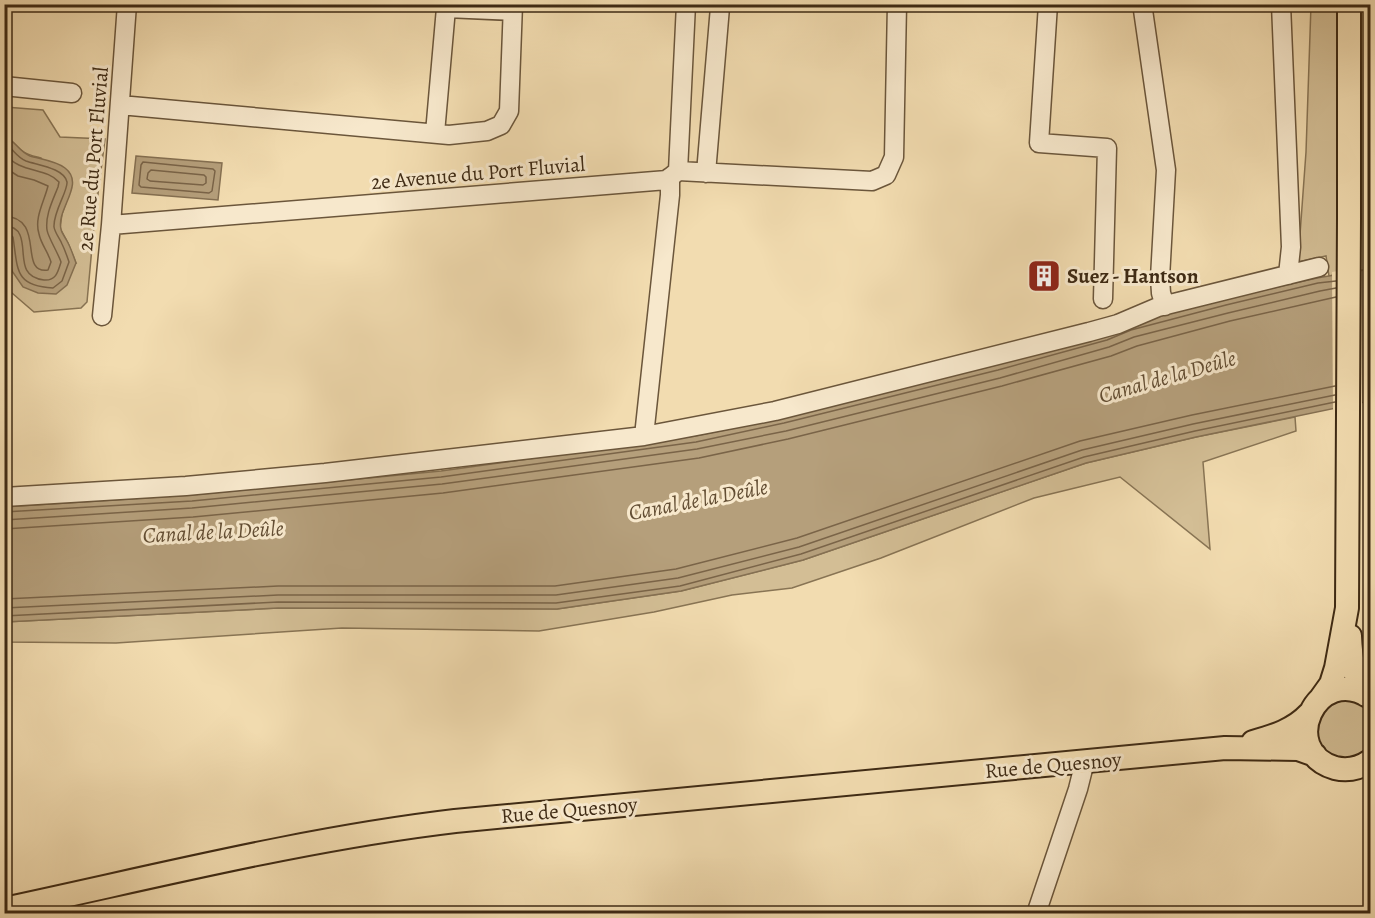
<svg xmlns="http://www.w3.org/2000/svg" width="1375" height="918" font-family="Alegreya,serif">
<rect width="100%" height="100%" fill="#f2dcb0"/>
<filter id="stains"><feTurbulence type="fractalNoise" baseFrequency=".00333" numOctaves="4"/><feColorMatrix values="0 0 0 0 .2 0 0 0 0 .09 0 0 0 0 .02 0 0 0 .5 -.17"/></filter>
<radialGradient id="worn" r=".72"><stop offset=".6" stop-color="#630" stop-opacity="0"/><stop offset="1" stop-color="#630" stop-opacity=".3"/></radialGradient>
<path fill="#d3be95" stroke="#887454" stroke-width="1.5" d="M1311,5H1370V269L1329,276L1326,256L1298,262L1306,152Z
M5,107L43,110L60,137L105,139L94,225L87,302L81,308L34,312L5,287L4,203L8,251L76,263L68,243L60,228L62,214L66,203L41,158C33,156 27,155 21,150C14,145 13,140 5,137Z
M1295,417L1296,431L1203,462L1210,549L1120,477L1034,498L881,558L792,588L732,595L654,612L539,631L342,628L116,643L5,642L4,622L278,608L557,609L681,591L803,560L1086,463L1196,437Z
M1338,698L1366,704L1370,708V750L1355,760L1331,757L1317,742V718Z"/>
<path fill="#b59f7b" stroke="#857052" stroke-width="1.5" d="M5,137C15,140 19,152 30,156C40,159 56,161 65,168C86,184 56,209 61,229C61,232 65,237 67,241C71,248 73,255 76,263L67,285L56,294L38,293L23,287L12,271L8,251L5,203Z
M136,156L222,163L218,200L132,193Z
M1370,269V401L1196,437L1086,463L803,560L681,591L557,609L278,608L5,622L4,507L191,495L441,471L695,436L783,418L996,365L1105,334L1129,324L1225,299L1317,278Z"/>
<path fill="#f2dcb0" d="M1361,267L1362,406L1333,412L1332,272Z"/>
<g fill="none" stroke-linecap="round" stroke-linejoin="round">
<path stroke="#7a6448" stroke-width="1.5" d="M4,143C13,148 16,157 26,161C37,165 64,168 67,182C68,191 53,212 54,227C55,233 60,239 62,244C65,250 67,256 69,262L62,281L53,288C14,286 18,269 13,237L9,234L4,233
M4,153C20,174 46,167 59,182L58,187C53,200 45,215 47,230C48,237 58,253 61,262C58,272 56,281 44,280C16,277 27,251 20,235C17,228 11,226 4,226
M143,162L213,169L215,171L212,191L209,193L141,187L139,185L141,165Z
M4,167L18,176L34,180L48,186C44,202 34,218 39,234C41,244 48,252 51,262L48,270C17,274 47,218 4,216
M151,170L204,175L206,177V183L203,185L150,181L147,179L148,173Z
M4,512L192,501L441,477L696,442L784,423L998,370L1107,340L1131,330L1226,305L1318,283L1336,281
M4,520L192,508L442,484L697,449L786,431L1000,378L1109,347L1134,337L1228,313L1320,291L1336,288
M4,529L193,517L443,493L699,458L788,439L1002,386L1111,356L1137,346L1230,321L1336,297
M4,599L278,586H555L676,569L797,538L1080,441L1192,415L1335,386
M4,608L278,595H556L678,578L799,547L1082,450L1193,424L1335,395
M4,616L278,602L556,603L680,586L801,554L1084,457L1195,431L1335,402"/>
<defs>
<path id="minor" d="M1048,4L1039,143L1107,148L1103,299
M1141,4L1143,10L1166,170L1160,278L1161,293L1165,306
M1281,4L1291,247L1288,275
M4,86L72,93
M120,105L449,135L487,131L501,125L509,111L513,4
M435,133L446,8L513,11
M678,171L872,181L886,175L894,157L897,4
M706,173L720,7L723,4
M111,225L667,180L678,171L686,4
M102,316L111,225L127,4
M644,436L670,195V177
M4,497L186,486L325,473L644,436L775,411L1089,332L1118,324L1158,307L1319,267
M1036,914L1078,789L1085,761"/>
<path id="major" d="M1350,636C1351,657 1353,677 1366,695
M1370,697C1316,662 1277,751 1335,768C1348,771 1360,768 1370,761
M1321,698L1331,684L1336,668L1347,608L1349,218V4
M1253,742C1274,736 1294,730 1309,714
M4,909C154,877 303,839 455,821L1225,748L1298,749L1315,755"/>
</defs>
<use href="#minor" stroke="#6b563b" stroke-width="21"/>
<use href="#major" stroke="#3e2a14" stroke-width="26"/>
<use href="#minor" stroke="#f7e8cc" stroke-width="18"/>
<use href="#major" stroke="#f2dcb0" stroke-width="22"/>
</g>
<defs>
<symbol id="building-square" viewBox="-11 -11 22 22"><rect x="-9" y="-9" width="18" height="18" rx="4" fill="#8f2418" stroke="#f7e8cc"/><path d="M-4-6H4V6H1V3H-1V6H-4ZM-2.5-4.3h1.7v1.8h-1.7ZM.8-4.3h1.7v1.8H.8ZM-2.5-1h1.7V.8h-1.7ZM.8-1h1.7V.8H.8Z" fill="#fff"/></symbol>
</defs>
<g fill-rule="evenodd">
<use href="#building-square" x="1025" y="257" width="38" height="38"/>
</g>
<g text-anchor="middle" stroke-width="6" stroke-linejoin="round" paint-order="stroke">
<g font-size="21" fill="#3e2a14" stroke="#f7e8cc">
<text transform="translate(93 159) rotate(-85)" y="7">2e Rue du Port Fluvial</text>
<text transform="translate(478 173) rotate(-5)" y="7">2e Avenue du Port Fluvial</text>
<text transform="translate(1053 765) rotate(-5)" y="7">Rue de Quesnoy</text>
<text transform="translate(569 810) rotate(-5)" y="7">Rue de Quesnoy</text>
</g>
<g font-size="21" font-weight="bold" fill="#3e2a14" stroke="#f7e8cc" text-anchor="start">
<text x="1067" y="283">Suez - Hantson</text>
</g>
<g font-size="22" font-style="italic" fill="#624d33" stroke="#f7e8cc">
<text transform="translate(1167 376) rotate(-16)" y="8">Canal de la Deûle</text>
<text transform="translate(698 499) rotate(-11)" y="8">Canal de la Deûle</text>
<text transform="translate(213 531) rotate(-3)" y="8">Canal de la Deûle</text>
</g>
</g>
<rect width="1375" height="918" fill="none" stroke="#f2dcb0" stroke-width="24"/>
<rect x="6" y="6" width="1363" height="906" fill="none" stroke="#3e2a14" stroke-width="3"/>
<rect x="12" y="12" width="1351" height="894" fill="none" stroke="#3e2a14" stroke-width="1.5"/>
<rect width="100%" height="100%" filter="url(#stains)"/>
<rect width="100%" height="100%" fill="url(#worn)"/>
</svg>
